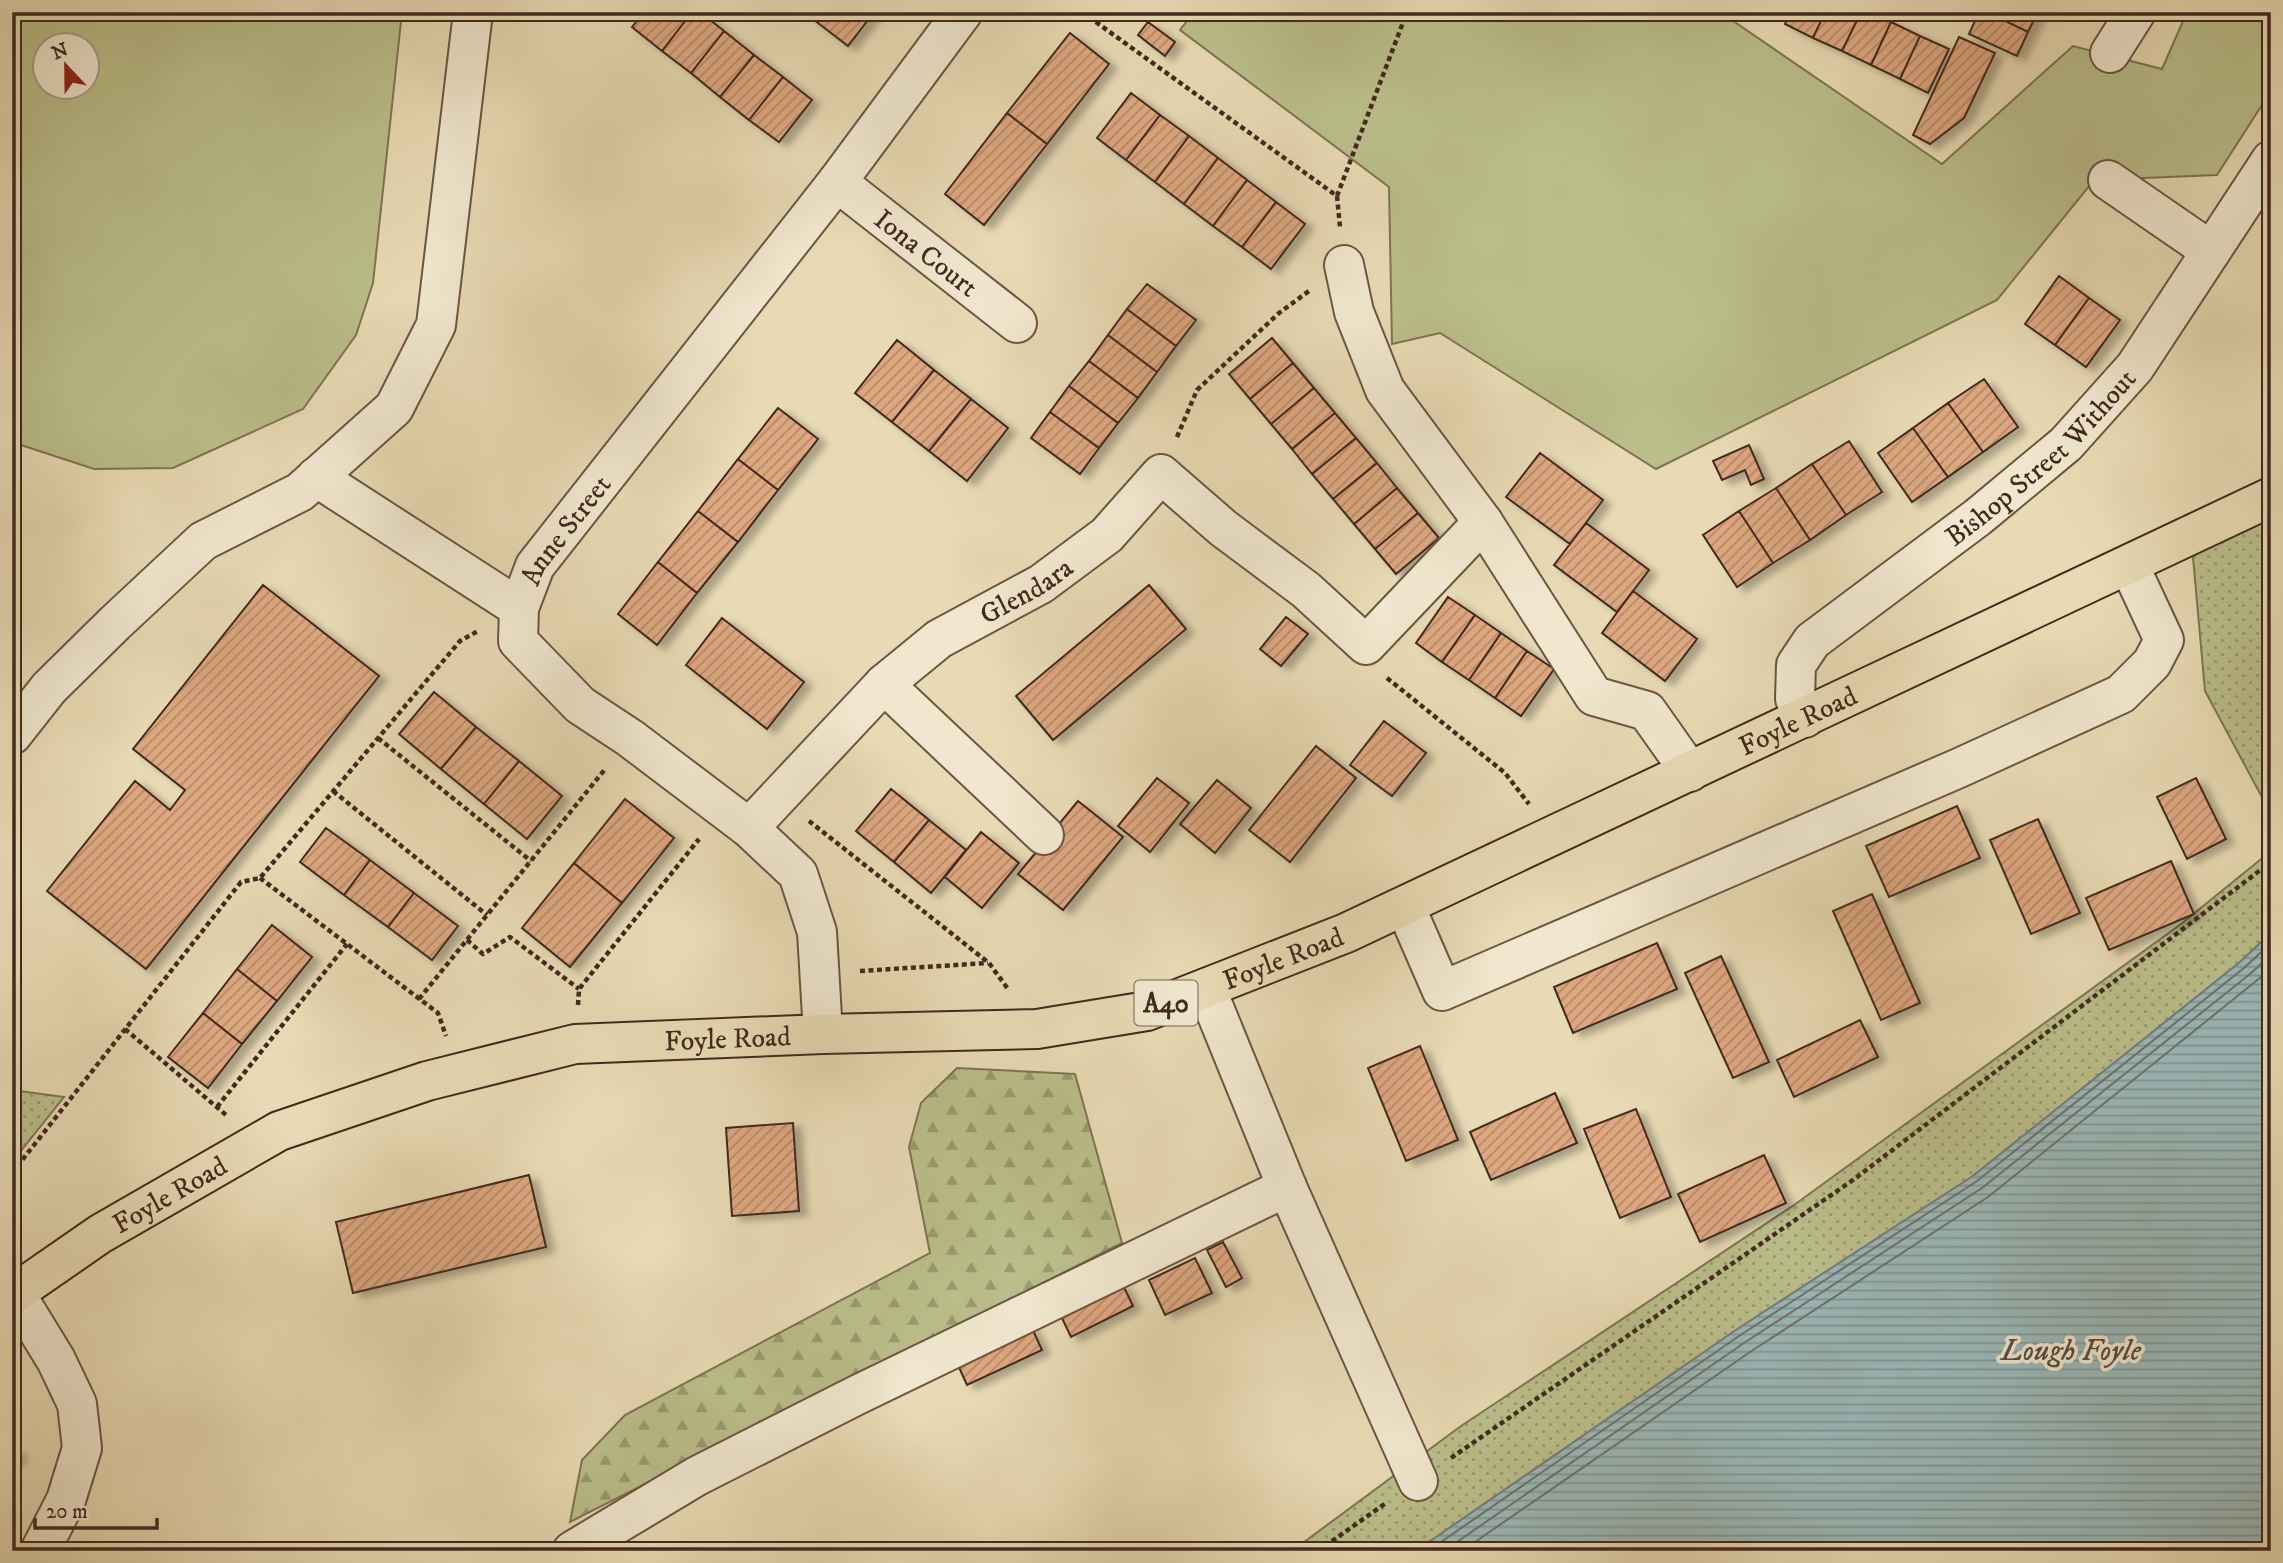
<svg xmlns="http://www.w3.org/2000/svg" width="2283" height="1563" font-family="'IM FELL DW Pica',serif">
<defs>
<pattern id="forest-firs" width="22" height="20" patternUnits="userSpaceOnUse" patternTransform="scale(1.75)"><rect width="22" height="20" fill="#babe8a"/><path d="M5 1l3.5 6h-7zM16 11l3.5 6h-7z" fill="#999a70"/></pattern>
<pattern id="park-dots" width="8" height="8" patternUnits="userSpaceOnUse" patternTransform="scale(1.75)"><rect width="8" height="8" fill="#babe8a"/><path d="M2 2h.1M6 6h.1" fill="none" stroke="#999a70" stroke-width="1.8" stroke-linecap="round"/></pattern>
<pattern id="water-rules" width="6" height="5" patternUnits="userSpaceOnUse" patternTransform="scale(1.75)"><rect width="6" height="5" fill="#9bb8b8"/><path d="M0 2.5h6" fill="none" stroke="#809695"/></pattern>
<pattern id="building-hatch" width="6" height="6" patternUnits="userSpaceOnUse" patternTransform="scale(1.75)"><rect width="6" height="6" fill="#dda780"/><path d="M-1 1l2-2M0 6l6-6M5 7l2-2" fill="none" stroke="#b58868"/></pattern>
<filter id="shadow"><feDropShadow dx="8" dy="4.5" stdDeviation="3.5" flood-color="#0004"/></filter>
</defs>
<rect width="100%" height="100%" fill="#e8dab4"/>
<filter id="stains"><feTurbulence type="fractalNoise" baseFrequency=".00286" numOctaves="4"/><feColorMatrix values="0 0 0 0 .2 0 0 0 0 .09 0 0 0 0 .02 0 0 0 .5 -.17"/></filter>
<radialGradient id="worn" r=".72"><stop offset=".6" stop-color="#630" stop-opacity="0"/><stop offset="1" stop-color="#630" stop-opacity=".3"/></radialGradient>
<path fill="#babe8a" stroke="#7e7454" stroke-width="2" fill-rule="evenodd" d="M12,12H402L373,283L356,335L303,409L173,468L94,469L21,445L12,438ZM46,46H88V88H46Z
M1194,12H1720L1942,164L2073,46L2162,69L2187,12H2271V91L2217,175L2094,180L1997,300L1656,469L1440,333L1392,344L1389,187L1180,30Z"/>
<path fill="url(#forest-firs)" stroke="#7e7454" stroke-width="2" d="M957,1068L1075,1074L1122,1243L570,1522L582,1460L625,1415L930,1253L909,1147L921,1103Z"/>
<path fill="url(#park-dots)" stroke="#7e7454" stroke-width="2" d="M2271,497V814L2205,691L2191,535Z
M2271,851V933L2240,962L1973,1176L1736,1330L1416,1551H1292L1461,1426L1794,1205L2181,924Z
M12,1090L64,1097L12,1162Z"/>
<path fill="url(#water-rules)" stroke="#777f7b" stroke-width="2" d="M2271,933V1551H1416L1736,1330L1973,1176L2240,962Z"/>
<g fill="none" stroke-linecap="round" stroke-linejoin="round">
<path stroke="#6e706c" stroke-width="2" d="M1428,1551L1739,1336L1977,1181L2244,968L2271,943
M1444,1551L1744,1343L1982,1188L2250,974L2271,955
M1462,1551L1750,1352L1988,1197L2271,969"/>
</g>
<path fill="url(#building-hatch)" stroke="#42291f" stroke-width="2" filter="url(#shadow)" d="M644,12H692L662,51L632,27Z
M692,12H700L724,31L691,73L662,51Z
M812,12H874L848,46L809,16Z
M1790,12H1825L1813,38L1785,24Z
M1825,12H1861L1842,51L1813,38Z
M1861,12H1871L1891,22L1871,65L1842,51Z
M1979,12H1987L2028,32L2017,56L1969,34Z
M1987,12H2038L2028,32Z
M1148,22L1175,42L1165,56L1138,35Z
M1891,22L1920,36L1900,79L1871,65Z
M724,31L754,55L720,97L691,73Z
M1070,33L1109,64L1047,144L1007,113Z
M1920,36L1949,49L1928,93L1900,79Z
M1959,37L1995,53L1964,118L1930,144L1913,135Z
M754,55L783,77L749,120L720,97Z
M783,77L812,100L779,142L749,120Z
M1131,93L1160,115L1126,160L1097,138Z
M1007,113L1047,144L984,225L945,194Z
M1160,115L1189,136L1155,182L1126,160Z
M1189,136L1218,158L1184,204L1155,182Z
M1218,158L1247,180L1213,226L1184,204Z
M1247,180L1276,202L1242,247L1213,226Z
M1276,202L1305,224L1271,269L1242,247Z
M2059,276L2089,298L2055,345L2025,324Z
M1147,284L1196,320L1176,346L1127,309Z
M2089,298L2120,320L2086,367L2055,345Z
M1127,309L1176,346L1157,372L1108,335Z
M1108,335L1157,372L1138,398L1089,361Z
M1272,338L1293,363L1250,399L1229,374Z
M897,340L934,370L892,422L855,393Z
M1089,361L1138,398L1118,423L1069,386Z
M1293,363L1314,388L1271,424L1250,399Z
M934,370L971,399L929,451L892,422Z
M1984,379L2018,427L1983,452L1948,403Z
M1069,386L1118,423L1099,448L1050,412Z
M1314,388L1335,413L1292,449L1271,424Z
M971,399L1008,428L967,481L929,451Z
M1948,403L1983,452L1948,477L1913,428Z
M778,408L818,439L778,490L738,459Z
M1050,412L1099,448L1080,474L1031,438Z
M1335,413L1356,438L1312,474L1292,449Z
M1913,428L1948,477L1912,502L1878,453Z
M1356,438L1377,463L1333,499L1312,474Z
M1849,441L1882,492L1846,515L1812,464Z
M1749,445L1764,479L1751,485L1745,470L1722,480L1713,461Z
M1540,453L1603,500L1570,544L1506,497Z
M738,459L778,490L738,542L698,511Z
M1377,463L1397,488L1354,524L1333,499Z
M1812,464L1846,515L1810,540L1776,488Z
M1397,488L1418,513L1375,549L1354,524Z
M1776,488L1810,540L1773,563L1739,511Z
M698,511L738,542L697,593L658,562Z
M1739,511L1773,563L1737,587L1703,535Z
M1418,513L1439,538L1396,574L1375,549Z
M1586,523L1649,570L1617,612L1554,565Z
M658,562L697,593L657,645L618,614Z
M263,585L379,676L146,969L47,891L135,781L170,810L185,790L133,749Z
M1149,585L1186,629L1053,740L1016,696Z
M1633,591L1697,639L1665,681L1602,633Z
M1448,597L1475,615L1442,662L1416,643Z
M1475,615L1501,633L1469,680L1442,662Z
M1286,617L1308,634L1281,666L1260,649Z
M722,618L804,682L767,729L686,665Z
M1501,633L1527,651L1495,698L1469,680Z
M1527,651L1554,669L1521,716L1495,698Z
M434,692L476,727L441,769L399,734Z
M1384,721L1426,753L1392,796L1350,765Z
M476,727L519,761L484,804L441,769Z
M1316,746L1356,778L1290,862L1249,830Z
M519,761L562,796L527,839L484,804Z
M1157,778L1189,803L1150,852L1118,826Z
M2196,778L2226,839L2187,859L2157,797Z
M1217,780L1251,808L1215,853L1180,824Z
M891,789L929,820L894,862L856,831Z
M625,799L674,838L622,903L574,863Z
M1078,801L1123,837L1063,910L1018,874Z
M1957,806L1980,858L1889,897L1866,846Z
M2038,819L2080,913L2031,934L1990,840Z
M929,820L966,850L931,893L894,862Z
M326,828L370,860L344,895L300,862Z
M981,832L1019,863L982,908L945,877Z
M370,860L414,893L388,927L344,895Z
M2171,861L2194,914L2109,950L2086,898Z
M574,863L622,903L570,967L522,928Z
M414,893L458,926L432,960L388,927Z
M1872,894L1920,1003L1881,1020L1833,911Z
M272,925L312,957L277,1001L237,969Z
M1657,943L1677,989L1573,1033L1554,987Z
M1721,956L1769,1062L1733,1078L1685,973Z
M237,969L277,1001L242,1044L203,1013Z
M203,1013L242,1044L208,1088L168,1057Z
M1860,1020L1878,1057L1794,1097L1777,1060Z
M1420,1046L1458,1140L1406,1161L1368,1068Z
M1555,1093L1577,1143L1491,1180L1470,1132Z
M1636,1109L1671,1197L1620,1218L1584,1129Z
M793,1123L799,1211L732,1216L726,1128Z
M1764,1155L1786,1203L1700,1242L1678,1194Z
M529,1175L546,1247L353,1293L336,1222Z
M1223,1242L1242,1278L1226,1287L1207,1250Z
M1195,1258L1212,1293L1165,1315L1149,1280Z
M1122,1283L1133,1306L1071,1337L1060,1314Z
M1031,1326L1042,1350L967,1385L956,1361Z
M12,1447L20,1456L12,1463Z"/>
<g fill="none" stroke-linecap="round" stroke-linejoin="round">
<defs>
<g id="minor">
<path d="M2110,53L2136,12"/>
<path d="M2108,180L2211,251"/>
<path id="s1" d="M837,182L1017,323"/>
<path d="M1344,265L1354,312L1385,390L1483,522L1594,696L1647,711L1690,772"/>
<path d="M316,477L519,608"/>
<path d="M884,684L1044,835"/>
<path id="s2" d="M1805,718L1795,699L1796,665L1812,641L1978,517L2066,444L2135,367L2271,160"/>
<path d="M12,735L49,688L115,623L203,541L300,492L394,408L436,325L473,12"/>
<path id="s3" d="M749,828L884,684L939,639L1041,584L1107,535L1161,474L1223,528L1306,590L1366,645L1483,522"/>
<path d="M1405,906L1442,991L1959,768L2121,694L2152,663L2164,640L2129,565"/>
<path id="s4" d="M823,1034L817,932L798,874L749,828L630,738L580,705L518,641L519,608L535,566L837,182L963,12"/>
<path d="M1287,1187L1418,1481"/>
<path d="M15,1293L56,1360L77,1404L82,1448L66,1500L40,1551"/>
<path d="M572,1551L697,1476L857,1395L1287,1187L1206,988"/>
</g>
<g id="major">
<path id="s5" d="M12,1295L100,1234L279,1131L427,1081L575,1044L823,1034L1037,1029L1147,1011L1346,933L2271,497"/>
</g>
</defs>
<use href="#minor" stroke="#6c5544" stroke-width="42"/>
<use href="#major" stroke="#42291f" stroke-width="42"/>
<path stroke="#42291f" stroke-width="4.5" stroke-dasharray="5 3.5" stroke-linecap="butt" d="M1082,12L1337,196L1340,227
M1337,196L1407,12
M1177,437L1197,390L1279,313L1309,291
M1387,678L1505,773L1529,804
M378,738L531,861
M333,791L487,915
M809,821L989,963L1008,989
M260,878L438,1013L446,1036
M467,940L483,954L510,937L579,989
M860,971L988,963
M419,999L606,768
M578,1005L579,989L699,839
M125,1029L226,1115
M217,1107L347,944
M12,1173L241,882L260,878L460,641L478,631
M1451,1458L1853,1180L2271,862
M1318,1551L1386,1503"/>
<use href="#minor" stroke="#f0e7ce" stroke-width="38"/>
<use href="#major" stroke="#e8dab4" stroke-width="38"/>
</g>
<g text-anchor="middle" stroke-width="7" stroke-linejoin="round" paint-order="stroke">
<rect fill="#f0e7ce" stroke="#766254" stroke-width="2" x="1134.5" y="980.5" width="63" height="45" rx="5"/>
<g font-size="26" font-weight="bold" fill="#42291f">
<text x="1166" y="1012">A40</text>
</g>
<g font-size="28" fill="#42291f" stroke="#f0e7ce">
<text dy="10" stroke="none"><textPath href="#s1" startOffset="114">Iona Court</textPath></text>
<text dy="10" stroke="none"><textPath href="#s2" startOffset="378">Bishop Street Without</textPath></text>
<text dy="10" stroke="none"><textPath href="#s4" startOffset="653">Anne Street</textPath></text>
<text dy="10" stroke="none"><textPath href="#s3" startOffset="368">Glendara</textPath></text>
<text dy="10" stroke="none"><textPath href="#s5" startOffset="1909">Foyle Road</textPath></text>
<text dy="10" stroke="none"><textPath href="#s5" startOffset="1342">Foyle Road</textPath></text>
<text dy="10" stroke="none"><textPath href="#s5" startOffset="775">Foyle Road</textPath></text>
<text dy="10" stroke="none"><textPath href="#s5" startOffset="187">Foyle Road</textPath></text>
</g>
<g font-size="30" font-style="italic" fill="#584d45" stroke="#f0e7ce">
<text x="2071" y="1360">Lough Foyle</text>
</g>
</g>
<rect width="2283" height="1563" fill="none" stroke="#e8dab4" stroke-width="42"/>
<rect x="14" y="14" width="2255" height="1535" fill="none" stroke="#42291f" stroke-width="3.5"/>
<rect x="21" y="21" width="2241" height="1521" fill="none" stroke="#42291f" stroke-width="2"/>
<g transform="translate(66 66) rotate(338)"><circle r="33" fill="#f0e7ce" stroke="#aa9b88" stroke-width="2"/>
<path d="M0-5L12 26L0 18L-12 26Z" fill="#8f2418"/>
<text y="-10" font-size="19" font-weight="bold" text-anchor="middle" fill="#42291f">N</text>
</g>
<path d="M35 1518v10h122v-10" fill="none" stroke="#42291f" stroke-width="3.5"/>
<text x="46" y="1518" font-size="21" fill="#42291f" stroke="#f0e7ce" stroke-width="5" paint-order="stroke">20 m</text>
<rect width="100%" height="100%" filter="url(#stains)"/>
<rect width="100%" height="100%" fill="url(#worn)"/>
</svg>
